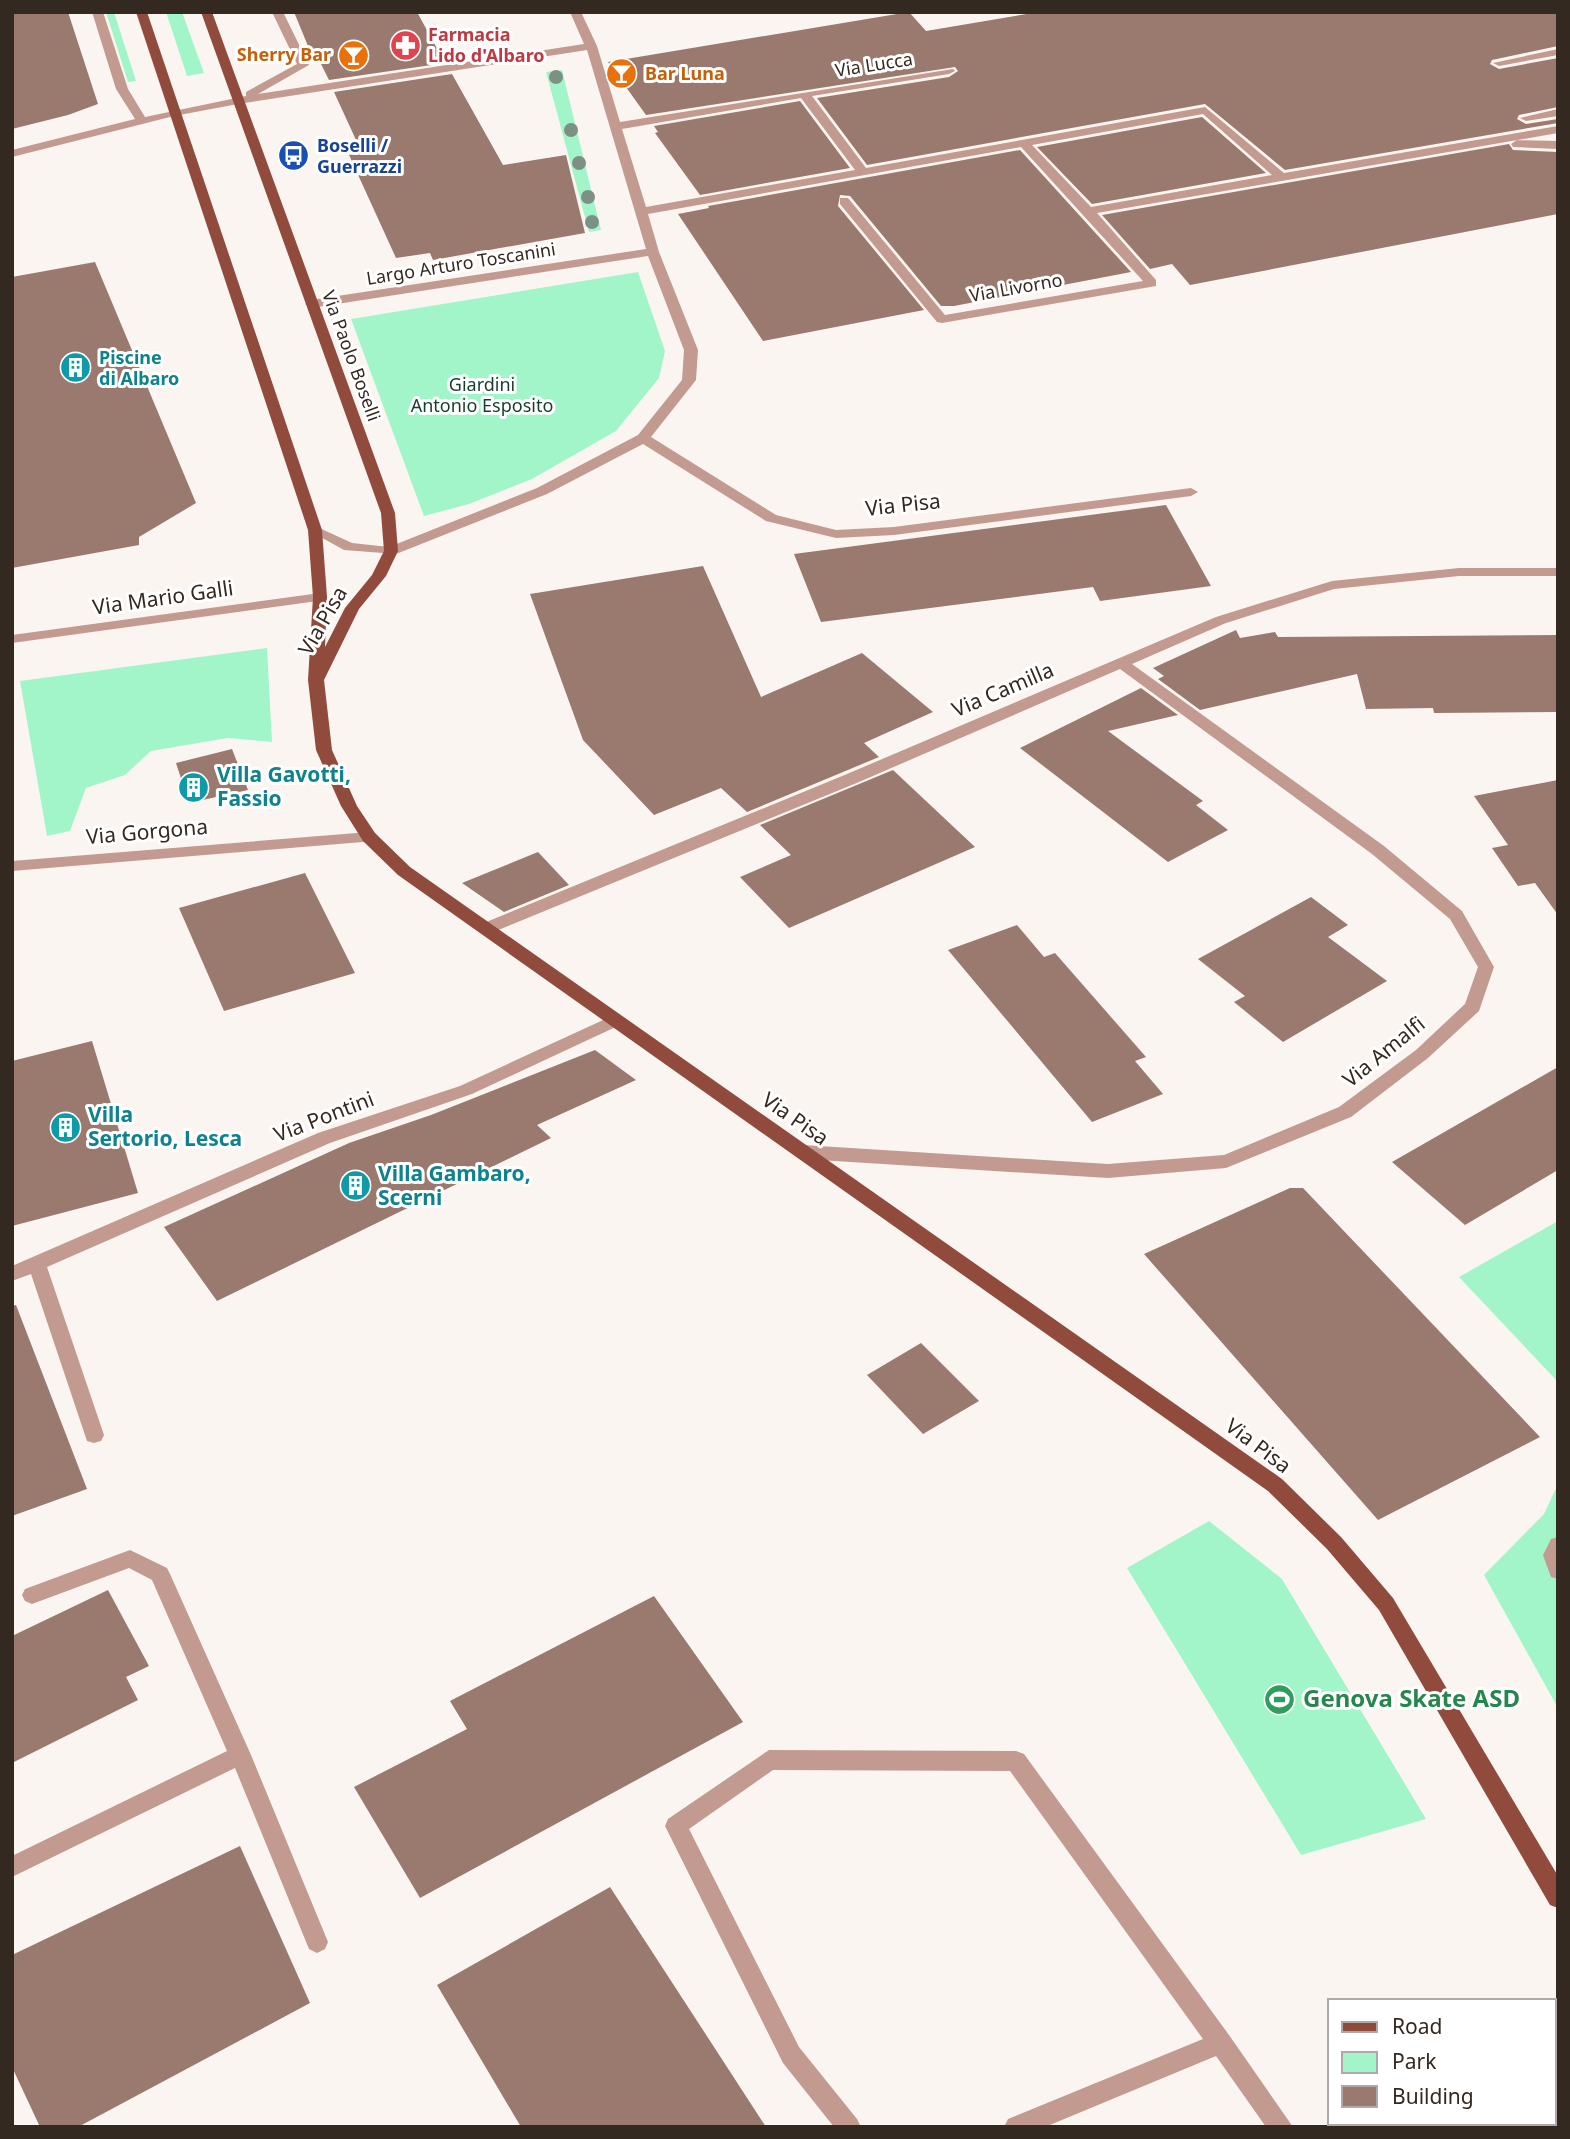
<svg xmlns="http://www.w3.org/2000/svg" width="1570" height="2139" font-family="'Noto Sans',sans-serif">
<rect width="100%" height="100%" fill="#fbf5f1"/>
<path fill="#a2f5c8" d="M106,12H114L136,81L128,82Z
M166,12H182L204,73L187,76Z
M562,70L601,230L589,232L546,72Z
M638,272L665,351L659,378L616,431L532,479L469,504L424,516L351,319Z
M267,648L272,742L228,738L151,751L125,775L86,788L70,831L47,836L20,681Z
M1558,1221V1382L1459,1277Z
M1558,1484V1708L1484,1575L1544,1514Z
M1209,1521L1282,1579L1426,1819L1301,1855L1127,1568Z"/>
<path fill="#9a796f" d="M12,12H68L98,104L68,115L12,129Z
M294,12H417L445,63L329,80L320,62L315,63Z
M909,12L926,31L1039,12H1558V46L1492,60L1490,64L1499,69L1558,58V107L1519,115L1517,119L1526,124L1558,119V123L1285,170L1205,104L867,165L817,98L949,77L958,71L955,67L646,115L608,62Z
M452,74L503,165L566,155L585,233L433,260L430,253L396,258L349,155L362,153L334,92Z
M800,101L850,168L700,195L655,133L658,132L654,126Z
M1202,117L1266,173L1092,204L1037,147Z
M1509,144L1513,150L1558,152V214L1190,285L1172,264L1150,269L1102,215Z
M1020,150L1131,272L954,306H941L850,196L840,195L838,206L924,310L763,341L678,214L709,208L708,206Z
M95,262L196,503L139,537V545L12,568V277Z
M1166,505L1211,586L1100,601L1093,587L821,622L794,554Z
M703,566L761,697L862,653L933,712L864,743L879,757L747,812L721,788L654,815L583,740L530,594Z
M1236,630L1240,638L1275,632L1278,637L1558,635V712L1434,713L1433,708L1366,709L1357,674L1200,710L1158,679L1164,676L1153,668Z
M1141,688L1178,715L1108,731L1203,801L1196,805L1228,830L1168,862L1020,748Z
M232,749L248,790L189,803L176,763Z
M893,770L975,847L789,928L740,877L791,855L760,825Z
M1558,780V915L1535,883L1518,886L1492,848L1508,845L1474,796Z
M538,852L569,885L504,912L462,883Z
M305,873L355,973L224,1011L179,908Z
M1311,897L1348,925L1328,937L1387,981L1283,1042L1234,1002L1245,996L1198,959Z
M1017,925L1044,957L1055,953L1146,1057L1135,1061L1163,1094L1092,1122L948,950Z
M92,1041L138,1193L12,1226V1061Z
M595,1050L636,1080L537,1125L551,1138L217,1301L164,1227L349,1143L431,1115Z
M1558,1067V1170L1465,1225L1392,1162Z
M1290,1188H1303L1540,1437L1378,1520L1144,1254Z
M16,1305L87,1489L12,1516V1306Z
M921,1343L979,1401L923,1434L867,1375Z
M108,1590L149,1666L126,1677L138,1700L12,1763V1636Z
M654,1596L743,1722L420,1898L354,1787L467,1729L450,1701Z
M240,1846L310,2003L78,2127H40L12,2067V1955Z
M610,1887L766,2127H521L437,1985Z"/>
<g fill="none" stroke-linecap="round" stroke-linejoin="round">
<path fill="#c29a90" fill-rule="evenodd" d="M92,12H103L128,89L145,117L246,96V92L297,64L272,12H283L309,65L258,94L584,44L570,12H581L597,46L620,122L953,69L955,71L949,74L812,96L866,168L1205,107L1284,173L1558,126V133L1097,213L1156,280V286L942,323L937,322L840,204V198H848L945,315L1143,281L1021,147L648,214L659,252L698,350L696,380L651,437L776,515L836,530L894,527L1191,488L1198,492L1191,496L894,535L836,538L766,521L643,444L547,494L396,554L344,550L308,530L315,526L352,543L389,547L537,488L638,435L682,380L684,350L648,256L311,308L305,304L311,300L646,249L587,50L238,104L174,116L12,157V150L135,119L116,89ZM801,98L855,170L646,207L622,129ZM1203,114L1272,175L1091,207L1032,145Z
M1558,49V55L1499,66L1493,63Z
M1558,109V116L1526,121L1520,118Z
M1517,140L1558,141V149L1513,147L1511,144Z
M1459,568H1558V576H1459L1334,589L1226,623L1132,664L1384,846L1462,911L1494,967L1479,1011L1428,1058L1351,1117L1226,1168L1108,1178L803,1159L797,1157L794,1152L797,1147L803,1145L1108,1164L1224,1155L1339,1107L1416,1050L1465,1004L1478,967L1450,919L1372,854L1120,669L859,782L491,933L485,935L477,929L479,925L847,774L1216,617L1332,581Z
M320,593L327,597L325,600L12,643V635Z
M369,832L375,833L377,837L375,841L12,871V861Z
M614,1015L620,1017L623,1021L620,1025L472,1094L330,1143L47,1267L104,1435L101,1441L94,1443L87,1441L31,1274L12,1281V1266L318,1133L460,1086Z
M1558,1537V1579L1551,1577L1543,1555L1551,1539Z
M130,1550L167,1568L170,1574L251,1755L328,1942L325,1949L317,1953L309,1949L235,1768L12,1877V1856L227,1751L152,1580L129,1568L32,1604L25,1601L22,1595L25,1589Z
M769,1750L1016,1751L1024,1754L1229,2035L1293,2127H1266L1216,2056L1045,2127H1004L1008,2119L1203,2039L1010,1771L773,1770L689,1829L799,2047L857,2119L861,2127H834L783,2063L665,1826L668,1819Z"/>
<path fill="#904b3d" fill-rule="evenodd" d="M136,12H147L322,530L327,597L325,647L345,608L372,575L384,551L381,513L201,12H212L395,513L398,551L386,576L359,609L324,680L332,750L357,806L375,833L410,867L1282,1479L1341,1537L1393,1598L1558,1876V1908L1550,1905L1379,1610L1327,1549L1268,1491L398,875L363,841L341,806L316,750L308,680L313,597L308,530Z"/>
</g>
<g fill="#7d9084">
<circle cx="556" cy="77" r="7"/>
<circle cx="571" cy="130" r="7"/>
<circle cx="579" cy="163" r="7"/>
<circle cx="588" cy="197" r="7"/>
<circle cx="592" cy="222" r="7"/>
</g>
<defs>
<symbol id="pharmacy-disc" viewBox="-11 -11 22 22"><circle r="9.5" fill="#e0444e" stroke="#fff"/><path d="M-2-6h4v4h4v4h-4v4h-4v-4h-4v-4h4Z" fill="#fff"/></symbol>
<symbol id="bar-disc" viewBox="-11 -11 22 22"><circle r="9.5" fill="#e8710a" stroke="#fff"/><path d="M-6-5H6L.8 .8V4.5H3.5V6h-7V4.5H-.8V.8Z" fill="#fff"/></symbol>
<symbol id="bus-disc" viewBox="-11 -11 22 22"><circle r="9.5" fill="#1a4fb4" stroke="#fff"/><path d="M-5-6H5V4H4V6H2V4H-2V6H-4V4H-5ZM-3.5-4V0h7V-4ZM-3.5 1.2v1.5H-2V1.2ZM2 1.2v1.5H3.5V1.2Z" fill="#fff"/></symbol>
<symbol id="building-disc" viewBox="-11 -11 22 22"><circle r="9.5" fill="#0f9aa8" stroke="#fff"/><path d="M-4-6H4V6H1V3H-1V6H-4ZM-2.5-4.3h1.7v1.8h-1.7ZM.8-4.3h1.7v1.8H.8ZM-2.5-1h1.7V.8h-1.7ZM.8-1h1.7V.8H.8Z" fill="#fff"/></symbol>
<symbol id="stadium-disc" viewBox="-11 -11 22 22"><circle r="9.5" fill="#2e9e5b" stroke="#fff"/><path d="M0-5a6.5 5 0 1 0 0 10a6.5 5 0 1 0 0-10ZM-3.5-1.8h7v3.6h-7Z" fill="#fff"/></symbol>
</defs>
<g fill-rule="evenodd">
<use href="#pharmacy-disc" x="388" y="28" width="35" height="35"/>
<use href="#bar-disc" x="336" y="38" width="35" height="35"/>
<use href="#bar-disc" x="604" y="56" width="35" height="35"/>
<use href="#bus-disc" x="276" y="138" width="35" height="35"/>
<use href="#building-disc" x="58" y="350" width="35" height="35"/>
<use href="#building-disc" x="176" y="770" width="35" height="35"/>
<use href="#building-disc" x="48" y="1110" width="35" height="35"/>
<use href="#building-disc" x="338" y="1168" width="35" height="35"/>
<use href="#stadium-disc" x="1262" y="1682" width="35" height="35"/>
</g>
<g text-anchor="middle" stroke-width="6" stroke-linejoin="round" paint-order="stroke">
<g font-size="18" font-weight="bold" fill="#be3a42" stroke="#fff" text-anchor="start">
<text x="428" y="41">Farmacia<tspan x="428" dy="21">Lido d'Albaro</tspan></text>
</g>
<g font-size="18" font-weight="bold" fill="#c56008" stroke="#fff" text-anchor="end">
<text x="331" y="61">Sherry Bar</text>
<text x="645" y="80" text-anchor="start">Bar Luna</text>
</g>
<g font-size="18" fill="#342920" stroke="#fff">
<text transform="translate(874 65) rotate(-9)" y="6">Via Lucca</text>
<text transform="translate(461 264) rotate(-9)" y="6">Largo Arturo Toscanini</text>
<text transform="translate(1016 288) rotate(-10)" y="6">Via Livorno</text>
<text transform="translate(351 356) rotate(70)" y="6">Via Paolo Boselli</text>
</g>
<g font-size="18" font-weight="bold" fill="#164399" stroke="#fff" text-anchor="start">
<text x="317" y="152">Boselli /<tspan x="317" dy="21">Guerrazzi</tspan></text>
</g>
<g font-size="18" font-weight="bold" fill="#0d838f" stroke="#fff" text-anchor="start">
<text x="99" y="364">Piscine<tspan x="99" dy="21">di Albaro</tspan></text>
</g>
<g font-size="18" fill="#163e2b" stroke="#fff">
<text x="482" y="391">Giardini<tspan x="482" dy="21">Antonio Esposito</tspan></text>
</g>
<g font-size="21" fill="#342920" stroke="#fff">
<text transform="translate(903 505) rotate(-6)" y="7">Via Pisa</text>
<text transform="translate(163 598) rotate(-8)" y="7">Via Mario Galli</text>
<text transform="translate(323 621) rotate(-60)" y="7">Via Pisa</text>
<text transform="translate(1003 690) rotate(-23)" y="7">Via Camilla</text>
<text transform="translate(147 832) rotate(-5)" y="7">Via Gorgona</text>
<text transform="translate(1384 1052) rotate(-39)" y="7">Via Amalfi</text>
<text transform="translate(324 1117) rotate(-21)" y="7">Via Pontini</text>
<text transform="translate(795 1119) rotate(35)" y="7">Via Pisa</text>
<text transform="translate(1258 1446) rotate(37)" y="7">Via Pisa</text>
</g>
<g font-size="21" font-weight="bold" fill="#0d838f" stroke="#fff" text-anchor="start">
<text x="217" y="782">Villa Gavotti,<tspan x="217" dy="24">Fassio</tspan></text>
<text x="88" y="1122">Villa<tspan x="88" dy="24">Sertorio, Lesca</tspan></text>
<text x="378" y="1181">Villa Gambaro,<tspan x="378" dy="24">Scerni</tspan></text>
</g>
<g font-size="24" font-weight="bold" fill="#27864d" stroke="#fff" text-anchor="start">
<text x="1303" y="1707">Genova Skate ASD</text>
</g>
</g>
<rect width="1570" height="2139" fill="none" stroke="#342920" stroke-width="28"/>
<rect x="1328" y="1999" width="228" height="126" fill="#ffffff" stroke="#aea9a6" stroke-width="2"/>
<rect x="1342" y="2022" width="35" height="10" fill="#904b3d" stroke="#aea9a6" stroke-width="2"/>
<text x="1392" y="2034" font-size="21" fill="#342920">Road</text>
<rect x="1342" y="2052" width="35" height="21" fill="#a2f5c8" stroke="#aea9a6" stroke-width="2"/>
<text x="1392" y="2069" font-size="21" fill="#342920">Park</text>
<rect x="1342" y="2086" width="35" height="21" fill="#9a796f" stroke="#aea9a6" stroke-width="2"/>
<text x="1392" y="2104" font-size="21" fill="#342920">Building</text>
</svg>
